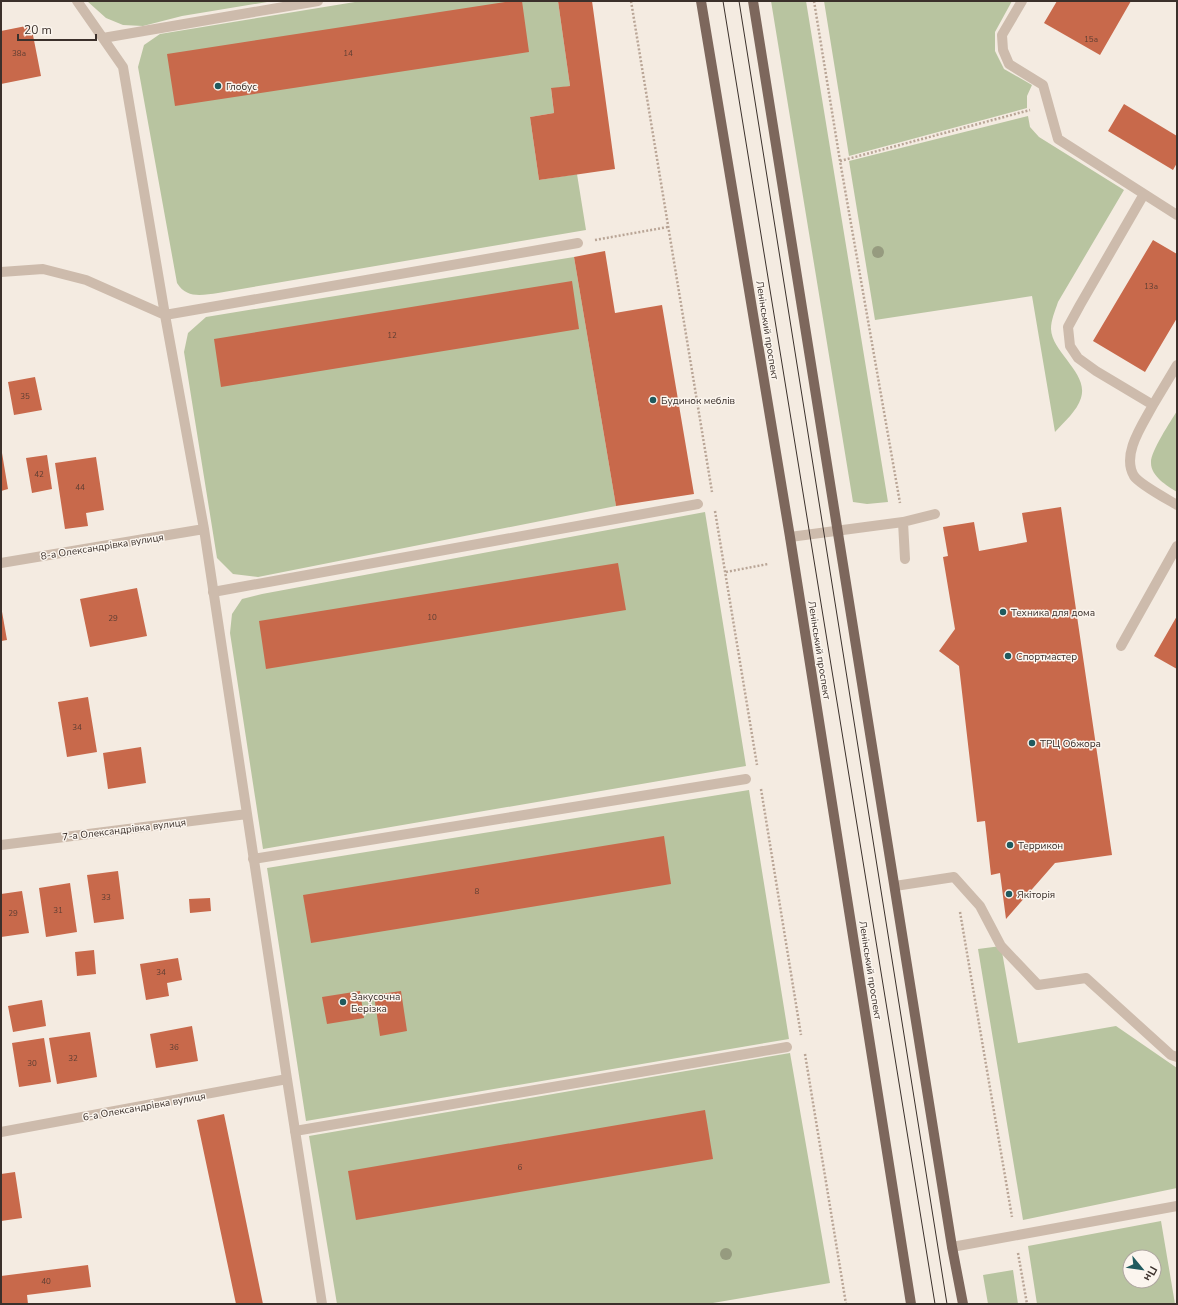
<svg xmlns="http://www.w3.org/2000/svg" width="1178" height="1305" font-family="'Nunito Sans',sans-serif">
<rect width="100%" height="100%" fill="#f4ebe1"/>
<path fill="#b8c4a0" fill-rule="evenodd" d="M87,1H273L182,16L143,26L123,25L106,18Z
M361,1H558L570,86L551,89L554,113L530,117L539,180L577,174L586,230L218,293C202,295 187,299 177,283L138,67L144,45L160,34Z
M771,1H806L888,502L867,504L853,502Z
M824,1H1012L995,32V51L1004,69L1032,85L1027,96V108L849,156Z
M1028,116L1030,127L1039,137L1124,190L1058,302C1055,311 1051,320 1051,329C1052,353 1089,373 1081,398C1077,411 1064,422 1055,432L1032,296L875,320L849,161Z
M574,257L616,506L258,577L233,574L217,558L184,352L188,333L206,317Z
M1177,411V492C1167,486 1151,476 1151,463C1150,452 1171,421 1177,411Z
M705,512L746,766L263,849L230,633L232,614L242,599L262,594Z
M749,790L789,1039L306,1121L267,868Z
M1001,946L1018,1043L1116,1026L1177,1068V1188L1023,1220L978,949Z
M790,1053L830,1283L707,1304H337L309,1136Z
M1161,1221L1175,1304H1037L1028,1246ZM1130,1257H1154V1281H1130Z
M1013,1270L1018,1304H988L983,1275Z"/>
<path fill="#c8694b" d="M511,1H522L529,52L175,106L167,54Z
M558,1H592L615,169L539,180L530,117L554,113L551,88L570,86Z
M1057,1H1131L1100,55L1044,23Z
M31,25L41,76L1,84V31Z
M1124,104L1177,136V163L1173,170L1108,131Z
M1153,240L1177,254V318L1145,372L1093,341Z
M605,251L615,313L662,305L694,494L616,506L574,257Z
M572,281L579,329L221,387L214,339Z
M35,377L42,410L14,415L8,382Z
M1,447L8,489L1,491Z
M47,455L52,489L32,493L26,458Z
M96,457L104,510L86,513L88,526L65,529L55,463Z
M1061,507L1112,855L1055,863L1006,919L1000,873L991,875L985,821L977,822L959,666L939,651L955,629L943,557L948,556L943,527L974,522L979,551L1027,542L1022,513Z
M618,563L626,610L266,669L259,621Z
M137,588L147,636L90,647L80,599Z
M1,606L7,640L1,641Z
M1177,616V669L1154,656Z
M88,697L97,752L67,757L58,702Z
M141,747L146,783L108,789L103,753Z
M664,836L671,884L311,943L303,895Z
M118,871L124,919L94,923L87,875Z
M70,883L77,932L46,937L39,888Z
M22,891L29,933L1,937V894Z
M210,898L211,911L190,913L189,899Z
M94,950L96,974L77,976L75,952Z
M178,958L182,980L167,983L169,996L146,1000L140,964Z
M360,991L364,1018L327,1024L322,997Z
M401,991L407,1031L380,1036L374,995Z
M42,1000L46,1026L13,1032L8,1006Z
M192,1026L198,1061L156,1068L150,1034Z
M90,1032L97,1077L57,1084L49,1038Z
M44,1038L51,1082L19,1087L12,1043Z
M705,1110L713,1159L356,1220L348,1171Z
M224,1114L263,1304H236L197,1120Z
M15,1172L22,1218L1,1221V1174Z
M88,1265L91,1287L27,1295L28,1304H1V1276Z"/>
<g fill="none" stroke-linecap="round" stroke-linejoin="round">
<path stroke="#b9a596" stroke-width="2.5" stroke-dasharray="2 2" stroke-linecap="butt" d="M631,1L712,492
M814,1L840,161L900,503
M840,161L1030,110
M595,240L668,227
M715,511L757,765
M726,572L768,564
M761,789L801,1035
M960,912L1012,1217
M805,1054L846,1304
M1018,1253L1027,1304"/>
<path stroke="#cdbbac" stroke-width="10" d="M77,1L123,67L165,315L578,243
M1022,1L1002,35L1003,50L1009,64L1043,85L1058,139L1177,215
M103,38L318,1
M1144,194L1080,305L1068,327L1070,346L1078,358L1096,371L1153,405C1143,424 1121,454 1134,476C1139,484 1167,499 1177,505
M1153,405L1177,365
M903,522L905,559
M790,537L903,522L935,514
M213,592L698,504
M1121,646L1177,546
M253,859L746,779
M895,886L954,877L980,906L1001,946L1038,985L1086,978L1171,1055L1177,1057
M295,1131L787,1047
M952,1247L1177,1206"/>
<path stroke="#cdbbac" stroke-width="10" d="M1,272L43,269L86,280L165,315L204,529L287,1079L322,1304
M1,563L204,529
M1,845L247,814
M1,1132L287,1079"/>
<path stroke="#7d675c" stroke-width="10" d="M701,1L790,537L911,1304
M753,1C819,416 887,831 952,1247L963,1304"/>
<path stroke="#3b302b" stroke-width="1" d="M723,1L935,1304
M739,1L947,1304"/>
</g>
<g fill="#969b7f">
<circle cx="878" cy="252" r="6"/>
<circle cx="726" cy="1254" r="6"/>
</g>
<g fill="#1f5a5e" stroke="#fbf5ee" stroke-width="1.5">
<circle cx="218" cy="86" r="4"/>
<circle cx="653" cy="400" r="4"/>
<circle cx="1003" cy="612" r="4"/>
<circle cx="1008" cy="656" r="4"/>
<circle cx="1032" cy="743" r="4"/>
<circle cx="1010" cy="845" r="4"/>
<circle cx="1009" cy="894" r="4"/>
<circle cx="343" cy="1002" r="4"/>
</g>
<g text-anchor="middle" stroke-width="3" stroke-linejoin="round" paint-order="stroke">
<g font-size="8" fill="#5e3e33">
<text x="1091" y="42">15а</text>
<text x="19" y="56">38а</text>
<text x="348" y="56">14</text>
<text x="1151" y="289">13а</text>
<text x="392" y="338">12</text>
<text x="25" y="399">35</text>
<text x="39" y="477">42</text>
<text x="80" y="490">44</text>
<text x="432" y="620">10</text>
<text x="113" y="621">29</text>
<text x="77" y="730">34</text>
<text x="477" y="894">8</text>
<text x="106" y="900">33</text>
<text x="58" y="913">31</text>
<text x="13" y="916">29</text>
<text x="161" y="975">34</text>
<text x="174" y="1050">36</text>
<text x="73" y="1061">32</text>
<text x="32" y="1066">30</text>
<text x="520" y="1170">6</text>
<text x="46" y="1284">40</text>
</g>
<g font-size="10" fill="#3b302b" stroke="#fbf5ee" text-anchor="start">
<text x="226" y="90">Глобус</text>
<text x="661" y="404">Будинок меблів</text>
<text x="1011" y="616">Техника для дома</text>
<text x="1016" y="660">Спортмастер</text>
<text x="1040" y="747">ТРЦ Обжора</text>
<text x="1018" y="849">Террикон</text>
<text x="1017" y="898">Якіторія</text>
<text x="351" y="1000">Закусочна<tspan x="351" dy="12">Берізка</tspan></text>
</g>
<g font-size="10" fill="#3b302b" stroke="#fbf5ee">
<text transform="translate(768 330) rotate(81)" y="4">Ленінський проспект</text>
<text transform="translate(102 546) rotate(-9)" y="4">8-а Олександрівка вулиця</text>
<text transform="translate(820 650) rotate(81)" y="4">Ленінський проспект</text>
<text transform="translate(124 829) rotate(-7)" y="4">7-а Олександрівка вулиця</text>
<text transform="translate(871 970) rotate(81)" y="4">Ленінський проспект</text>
<text transform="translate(144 1106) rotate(-10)" y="4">6-а Олександрівка вулиця</text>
</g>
</g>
<rect width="1178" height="1305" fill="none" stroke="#3b302b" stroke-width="4"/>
<g transform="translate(1142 1269) rotate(119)"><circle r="19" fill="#fbf5ee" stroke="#aea6a0"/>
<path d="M0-3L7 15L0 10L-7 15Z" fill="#1f5a5e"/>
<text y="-6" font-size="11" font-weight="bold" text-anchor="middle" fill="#3b302b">Пн</text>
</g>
<path d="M18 34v6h78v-6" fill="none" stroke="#3b302b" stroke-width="2"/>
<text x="24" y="34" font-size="12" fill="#3b302b" stroke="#fbf5ee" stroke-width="3" paint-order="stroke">20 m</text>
</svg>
